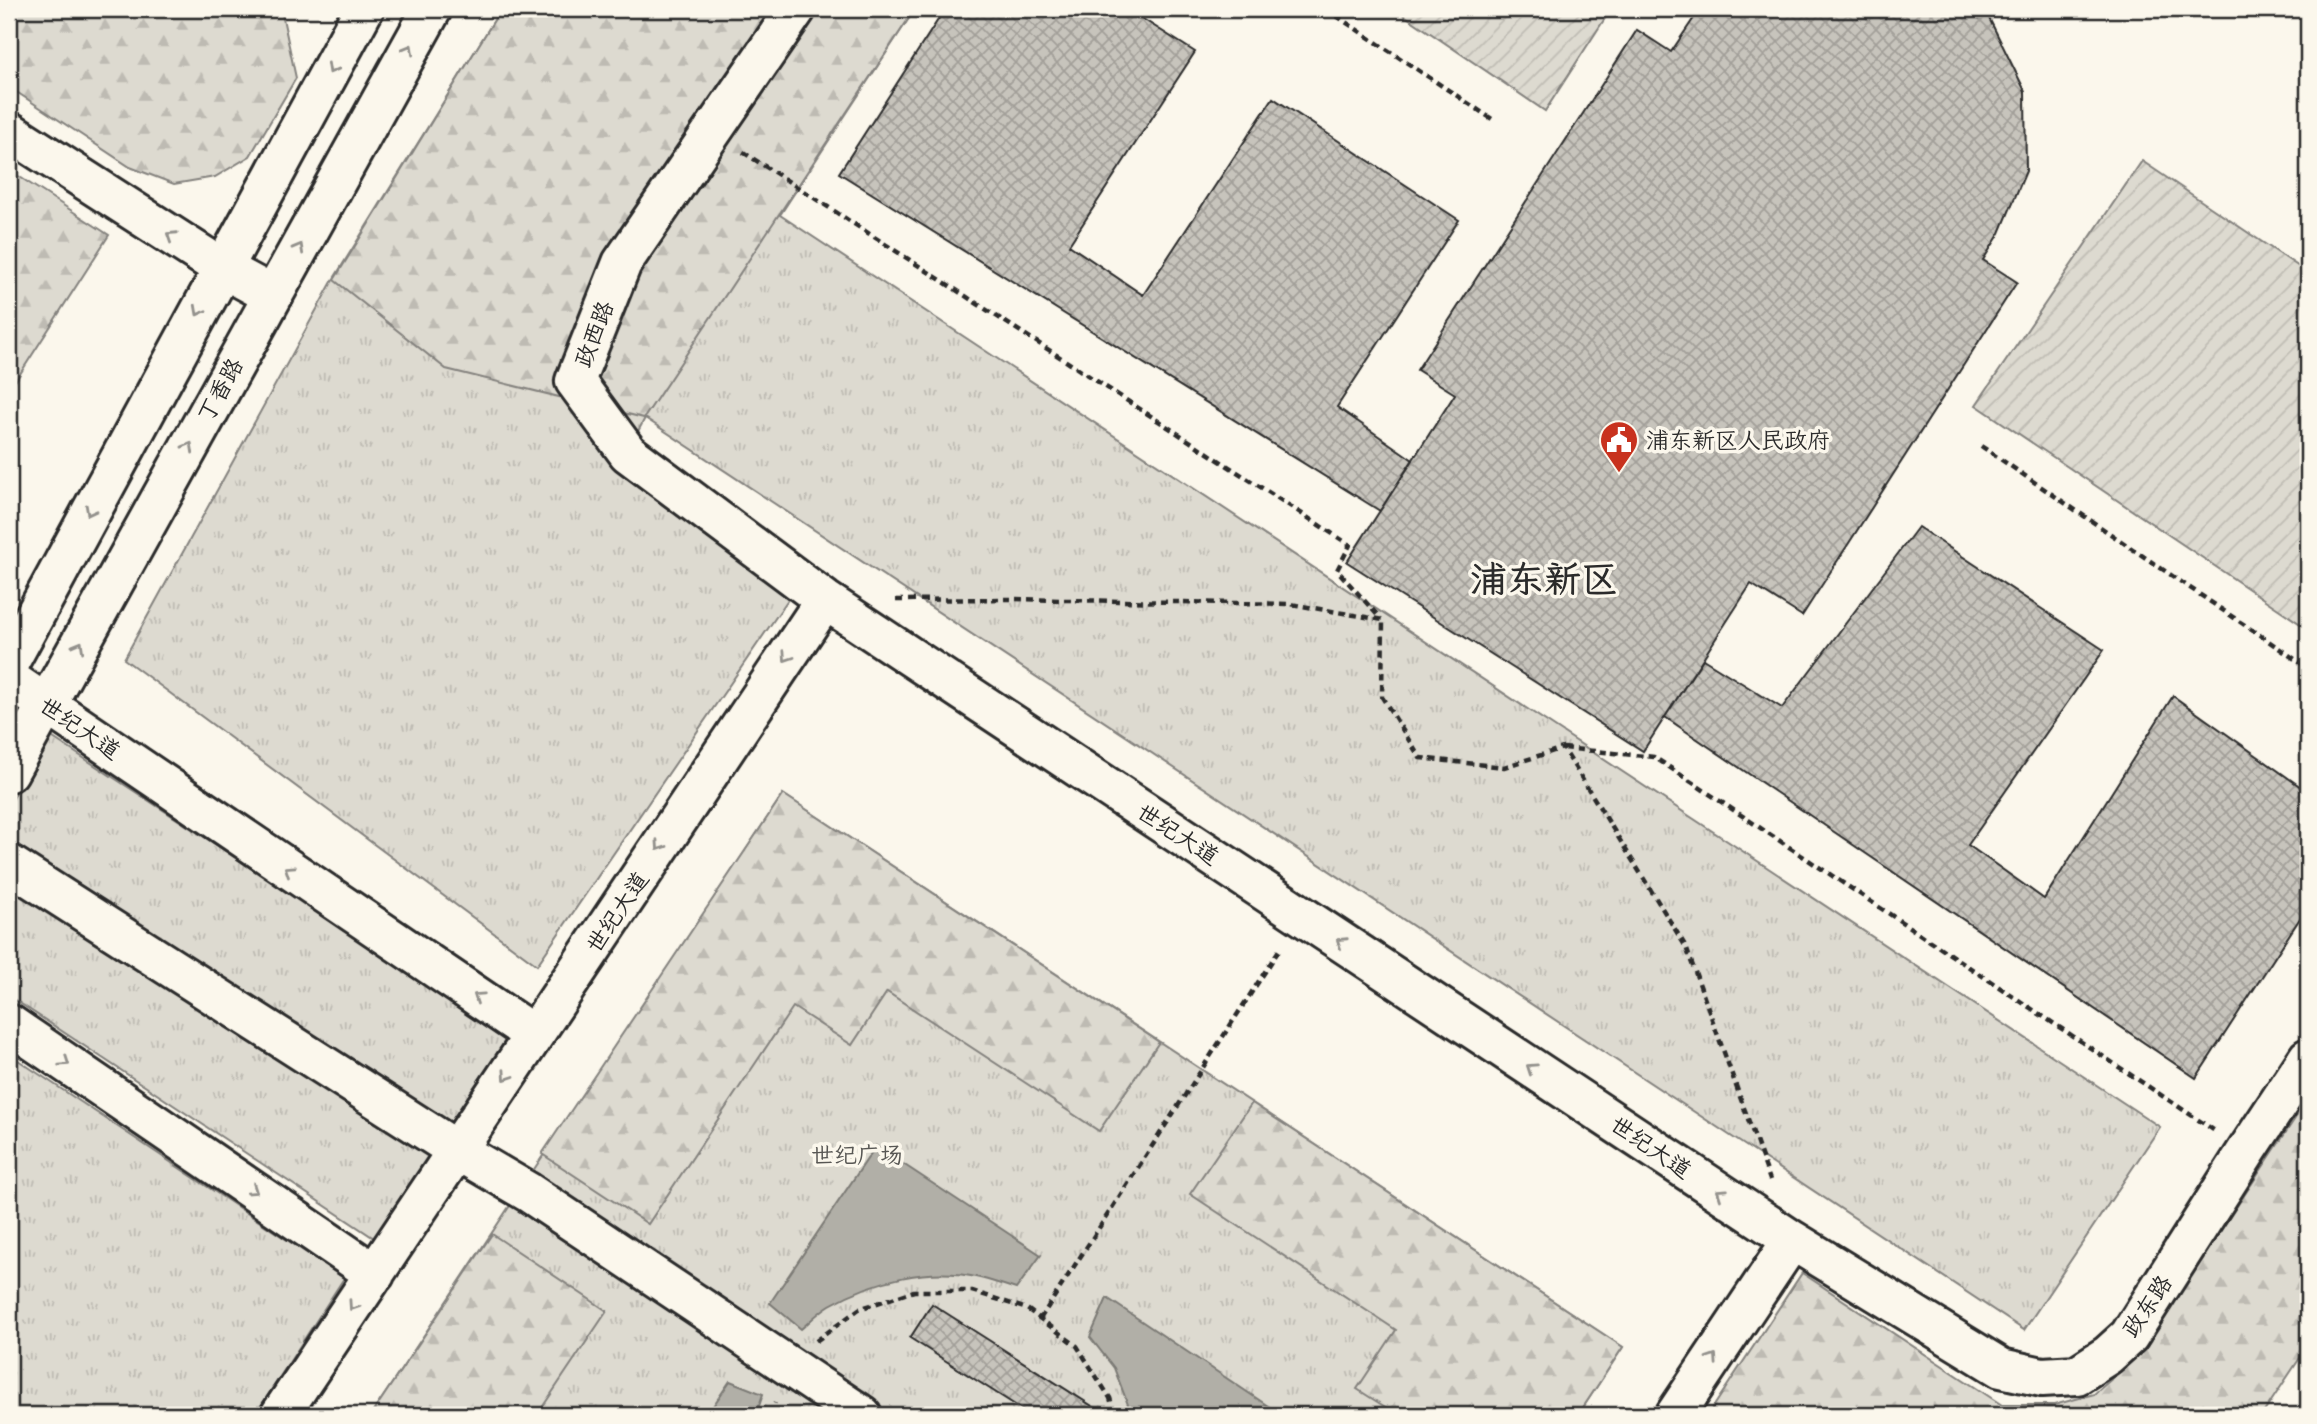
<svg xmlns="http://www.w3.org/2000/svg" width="2317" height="1424" font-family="Mali,'LXGW WenKai TC',sans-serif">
<defs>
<pattern id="grass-tufts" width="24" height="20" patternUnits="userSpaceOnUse" patternTransform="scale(1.75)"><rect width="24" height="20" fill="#dddad0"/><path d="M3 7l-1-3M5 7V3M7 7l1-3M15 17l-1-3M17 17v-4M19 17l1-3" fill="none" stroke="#bebbb3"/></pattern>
<pattern id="forest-firs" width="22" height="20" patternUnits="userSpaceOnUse" patternTransform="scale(1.75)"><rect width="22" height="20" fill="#dddad0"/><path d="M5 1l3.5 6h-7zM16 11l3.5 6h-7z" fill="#bebbb3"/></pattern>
<pattern id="garden-furrows" width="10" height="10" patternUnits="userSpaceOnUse" patternTransform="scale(1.75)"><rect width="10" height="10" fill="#dddad0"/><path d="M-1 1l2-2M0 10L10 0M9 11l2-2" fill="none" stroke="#bebbb3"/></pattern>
<pattern id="building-cross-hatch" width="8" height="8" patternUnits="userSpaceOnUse" patternTransform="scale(1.75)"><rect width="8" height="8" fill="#c7c4bc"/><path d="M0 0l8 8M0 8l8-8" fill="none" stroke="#a29f99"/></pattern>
</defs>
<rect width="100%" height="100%" fill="#fbf7ec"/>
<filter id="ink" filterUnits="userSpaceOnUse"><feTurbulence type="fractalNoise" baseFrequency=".0143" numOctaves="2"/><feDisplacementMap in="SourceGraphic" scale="14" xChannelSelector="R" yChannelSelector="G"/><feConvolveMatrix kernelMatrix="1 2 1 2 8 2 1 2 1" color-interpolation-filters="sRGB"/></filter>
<g filter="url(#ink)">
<path fill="url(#grass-tufts)" stroke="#84827e" stroke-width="2" d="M501,9H915L780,215L2160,1127L2024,1330L645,418L619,468L791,595L537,965L124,659L333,280Z
M47,734L513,1039L380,1242L9,996V806Z
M783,794L1623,1347L1578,1415H371Z
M9,1054L344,1278L255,1415H9Z"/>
<path fill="url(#forest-firs)" stroke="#84827e" stroke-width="2" d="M9,9H281L296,78L250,156L215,177L174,184L130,167L9,87Z
M501,9H915L644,418L446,369L334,280Z
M9,170L109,235L9,391Z
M783,794L1159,1042L1099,1131L887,992L852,1045L793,1007L648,1224L542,1154Z
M2308,1099V1346L2262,1415H1708L1802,1273L2002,1405H2054L2094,1394L2136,1358Z
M1252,1103L1623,1347L1578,1415H1398L1357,1389L1396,1330L1190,1194Z
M492,1234L607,1311L537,1415H371Z"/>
<path fill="url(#garden-furrows)" stroke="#84827e" stroke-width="2" d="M1395,9H1611L1545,111Z
M2142,161L2308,273V629L1976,405Z"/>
<path fill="#b1afa7" stroke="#7b7a75" stroke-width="2" d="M876,1146L1041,1255L1016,1289C1004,1285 992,1281 980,1278C930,1266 874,1280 830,1305C820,1311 810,1321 801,1329L770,1303Z
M1107,1298L1271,1408L1266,1415H1132L1114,1368L1090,1337Z
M730,1381L763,1394L756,1415H707Z"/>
<path fill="url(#building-cross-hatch)" stroke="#2b2b2b" stroke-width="2" d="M945,9H1127L1195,52L1069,245L1143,295L1273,98L1459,220L1337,407L1413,460L1380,511L839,173Z
M1706,9H1980L1987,14L2025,91L2026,171L2000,233L1983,260L2017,282L1802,616L1751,584L1643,751L1347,562L1455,394L1417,370L1637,30L1671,52L1694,18Z
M1918,527L2104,650L1968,845L2044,899L2173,696L2308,792V906L2196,1078L1665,717L1703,659L1782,708Z
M932,1304L1103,1413L1101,1415H1031L910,1338Z"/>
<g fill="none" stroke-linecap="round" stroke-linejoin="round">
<defs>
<path id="minor" d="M796,9L622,263L575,381L628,453L825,600L1792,1240L1675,1415
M9,131L222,268L272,295
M9,663L364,9
M9,679L534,1035
M9,772L432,9
M9,864L458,1151L528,1192L862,1415
M9,1024L375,1274
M1792,1240L2001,1368L2042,1377L2077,1375L2108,1355L2129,1336L2246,1152L2308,1058
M280,1415L825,600"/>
</defs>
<use href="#minor" stroke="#2b2b2b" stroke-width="44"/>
<path stroke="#2b2b2b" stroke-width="4.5" stroke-dasharray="7 5" stroke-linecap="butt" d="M1326,9L1495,121
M743,152L1350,545L1337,570L1381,619
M1981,446L2308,668
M896,600L1009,599L1291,604L1383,620L1382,697L1420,758L1504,767L1563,748L1686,947L1770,1180
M1564,748L1654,757L2215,1131
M1040,1319L1281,947
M816,1341L859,1309L914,1291H972L1027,1309L1077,1346L1110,1398L1115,1415
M771,1415L775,1403"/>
<use href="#minor" stroke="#fbf7ec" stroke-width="38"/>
</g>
<defs><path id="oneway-chevron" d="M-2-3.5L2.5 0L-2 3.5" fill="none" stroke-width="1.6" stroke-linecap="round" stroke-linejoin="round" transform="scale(1.75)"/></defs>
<g stroke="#93918c">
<use href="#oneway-chevron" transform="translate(409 49) rotate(-61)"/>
<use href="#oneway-chevron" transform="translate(332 69) rotate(119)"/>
<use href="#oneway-chevron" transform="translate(171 236) rotate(-147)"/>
<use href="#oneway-chevron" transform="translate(299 248) rotate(-61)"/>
<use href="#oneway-chevron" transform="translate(199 311) rotate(118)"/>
<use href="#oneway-chevron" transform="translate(189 447) rotate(-61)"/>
<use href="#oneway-chevron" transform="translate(90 511) rotate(118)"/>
<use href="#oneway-chevron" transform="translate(79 646) rotate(-61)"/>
<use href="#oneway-chevron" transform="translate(787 657) rotate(124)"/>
<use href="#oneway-chevron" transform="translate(660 846) rotate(124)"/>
<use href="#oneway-chevron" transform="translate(289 870) rotate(-146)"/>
<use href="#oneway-chevron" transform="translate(1341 942) rotate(-147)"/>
<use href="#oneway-chevron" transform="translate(478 997) rotate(-146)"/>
<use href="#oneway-chevron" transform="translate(65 1062) rotate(34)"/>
<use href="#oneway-chevron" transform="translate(1531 1068) rotate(-146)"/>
<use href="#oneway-chevron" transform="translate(507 1076) rotate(124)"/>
<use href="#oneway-chevron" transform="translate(253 1190) rotate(34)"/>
<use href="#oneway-chevron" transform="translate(1721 1193) rotate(-146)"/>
<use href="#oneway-chevron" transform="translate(353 1306) rotate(124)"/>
<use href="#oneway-chevron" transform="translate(1713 1358) rotate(-56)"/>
</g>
</g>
<defs>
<symbol id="civic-pin" viewBox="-11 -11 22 30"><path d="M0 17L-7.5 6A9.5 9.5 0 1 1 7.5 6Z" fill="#c8321e" stroke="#fbf7ec"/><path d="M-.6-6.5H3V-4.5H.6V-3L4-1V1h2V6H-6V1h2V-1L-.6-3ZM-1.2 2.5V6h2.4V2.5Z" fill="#fff"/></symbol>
</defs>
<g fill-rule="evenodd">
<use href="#civic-pin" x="1597" y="418" width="44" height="60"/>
</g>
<g text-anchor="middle" stroke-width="7" stroke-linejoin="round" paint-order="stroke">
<g font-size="23" fill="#2b2b2b" stroke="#fbf7ec">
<text transform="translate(594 334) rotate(-69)" y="8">政西路</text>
<text transform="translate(220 390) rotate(-61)" y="8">丁香路</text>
<text transform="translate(80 728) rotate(34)" y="8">世纪大道</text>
<text transform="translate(1178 834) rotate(33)" y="8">世纪大道</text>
<text transform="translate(617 912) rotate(-56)" y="8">世纪大道</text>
<text transform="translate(1651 1147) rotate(34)" y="8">世纪大道</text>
<text transform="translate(2147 1306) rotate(-56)" y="8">政东路</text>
</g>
<g font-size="23" fill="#2b2b2b" stroke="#fbf7ec" text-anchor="start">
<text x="1646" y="448">浦东新区人民政府</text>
</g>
<g font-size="23" fill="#585754" stroke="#fbf7ec">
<text x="857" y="1163">世纪广场</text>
</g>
<g font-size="37" font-weight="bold" fill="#2b2b2b" stroke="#fbf7ec">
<text x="1544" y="592">浦东新区</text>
</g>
</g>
<rect width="2317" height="1424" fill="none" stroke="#fbf7ec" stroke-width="35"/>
<rect x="18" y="18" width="2282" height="1389" fill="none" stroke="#2b2b2b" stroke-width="2.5" filter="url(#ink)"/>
</svg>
